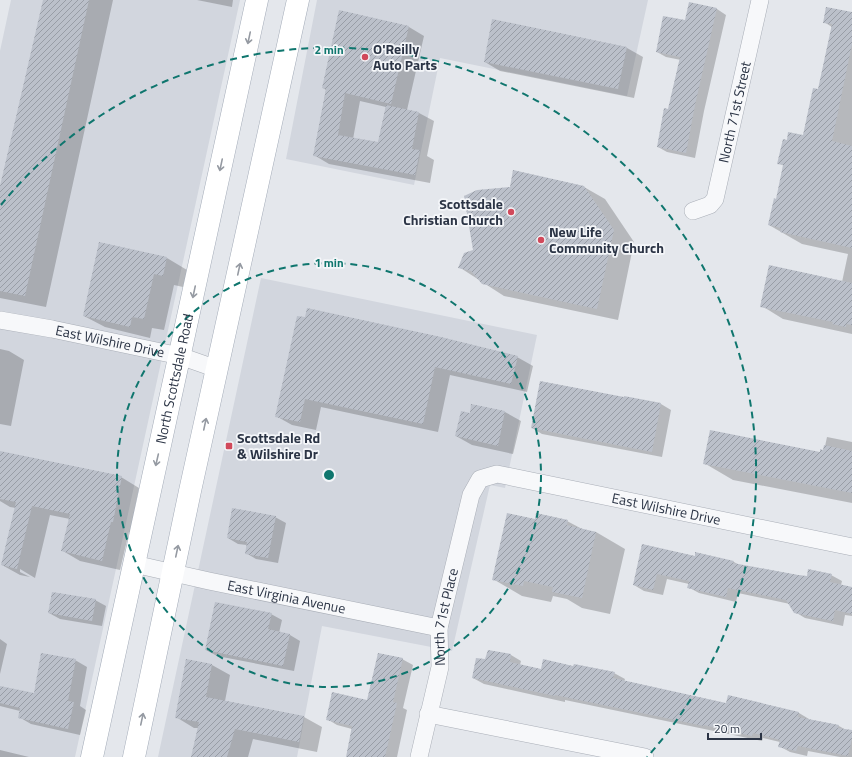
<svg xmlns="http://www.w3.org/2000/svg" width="852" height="757" font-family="'Titillium Web',sans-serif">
<defs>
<pattern id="building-hatch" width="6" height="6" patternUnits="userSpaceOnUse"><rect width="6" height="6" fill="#bbc0ca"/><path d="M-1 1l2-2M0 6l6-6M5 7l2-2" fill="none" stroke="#989da6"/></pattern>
</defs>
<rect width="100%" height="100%" fill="#e4e7ec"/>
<path fill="#d2d6de" d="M11,0H240L75,757H0V51Z
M317,0H648L627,96L440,58L414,185L286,159Z
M261,278L537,335L505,488L490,485L452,651L322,626L297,757H158Z"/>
<path fill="#0003" fill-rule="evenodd" d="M44,0H113L46,307L0,298V191Z
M197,0H233L232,7Z
M717,9L726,15L704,111L695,158L667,152L658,147L669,110L681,60L666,57L657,52L686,22Z
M340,12L409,27L424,36L407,110L419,113L434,121L427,156L434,160L430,183L329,164L314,155L326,90L323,88ZM360,101L386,107L378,144L353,139Z
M852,13V334L783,319L762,306L842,282L848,254L802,244L769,225L777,200L784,166L779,163L787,142L804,136L819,90L832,27L824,22Z
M493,20L627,48L643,57L634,98L500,71L485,62Z
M584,187L605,199L634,242L618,320L504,296L459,267L474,251L511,188Z
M167,258L187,270L183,287L174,285L164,330L152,328L150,338L105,327L84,316Z
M298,317L517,357L533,366L527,392L450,375L438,432L321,407L316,430L292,425L276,416Z
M0,349L9,351L24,360L11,426L0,424Z
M625,397L661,404L671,410L662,457L542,434L532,428L625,398Z
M472,405L505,412L521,421L513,454L472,445L456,436L470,414Z
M827,437L852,442V503L733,480L704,463L820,453L824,451Z
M0,457L121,477L139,488L130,532H129L120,570L80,561L63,551L70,519L50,515L35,578L20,569V572L30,577L20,575L2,565L16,508L10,507L0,501Z
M275,517L286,523L278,563L256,559L246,553L247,545L238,544L228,538Z
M567,521L584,530L596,532L625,549L610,614L582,608L567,599L553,596L551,602L522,596L493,579Z
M643,545L695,557L734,562L739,565L808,577L831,575L842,581L841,585L852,588V616L845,615L843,626L805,618L795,612L790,604L738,593L736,602L699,593L688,587L689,584L667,579L663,595L644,591L634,585Z
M95,600L106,606L102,626L60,619L49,613Z
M271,614L282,620L279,633L290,635L300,641L294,671L217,656L206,650Z
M0,639L7,644L0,674Z
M511,655L521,661L520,665L542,670L574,667L614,673L625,679L624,682L727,704L799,713L809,719V720L839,726L846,730L852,731V757H840L808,751L807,756L790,752L779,746L780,742L763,738L762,741L565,700V702L484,684L473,678L486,660Z
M402,659L413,665L403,708L407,710L397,757H347L352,729L337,725L327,719L368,702Z
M75,660L87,667L80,706L86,710L80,735L31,724L19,717L20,711L0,706V687L35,694Z
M187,660L212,665L230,675L225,701L304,717L322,727L317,752L253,739L248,757H192L199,728H194L176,717Z
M0,750L29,757H0Z"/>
<path fill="url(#building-hatch)" d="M43,0H89L25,296L0,291V186Z
M689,2L717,8L695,105L686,153L657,147L664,108L668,109L680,57L656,52L663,16L685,20Z
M826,7L852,12V44L832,141L852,146V248L780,232L781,228L768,225L774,198L776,199L783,165L777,164L783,139L787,140L788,132L803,135L813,88L818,89L832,24L823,23Z
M339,10L409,26L391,104L345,93L338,135L378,142L386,105L419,112L412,149L420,150L415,175L313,156L326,89L322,88Z
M492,19L627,47L618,89L484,62Z
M513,170L584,186L614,230L597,309L482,284L471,271L458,268L464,253L473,250L464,196L477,190L510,187Z
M99,242L167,257L163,276L154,274L144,319L132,317L130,327L83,316Z
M769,265L852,283V325L846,324V327L832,324L833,322L760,307Z
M307,308L441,337L518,356L511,384L435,367L423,424L305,399L300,422L275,417L297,316L305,317Z
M540,381L624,397V396L661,403L652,452L531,428Z
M471,404L505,411L498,446L455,436L461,411L470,413Z
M710,430L820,452V449L823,450L824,445L852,451V493L703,464Z
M0,451L122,476L113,522H111L102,561L61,551L70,514L32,506L17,569L1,565L16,502L0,499Z
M232,508L276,516L268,558L245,554L247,542L227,538Z
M507,513L535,519L536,513L568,520L567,525L596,532L582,598L552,592L553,587L524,581L523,586L492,580Z
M642,544L695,556V552L734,561L733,563L798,575L807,576L808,569L832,574L830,582L852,587V614L835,610L833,621L794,613L786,600L728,588L726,597L687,588L689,581L657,574L653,590L633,585Z
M52,592L96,599L92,621L48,613Z
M215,602L272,613L268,629L290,634L283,666L205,650Z
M488,650L511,654L510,662L541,669L543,659L573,666L574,664L615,672L613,678L726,703L728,695L799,712L798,717L839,725L838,728L852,730V738L848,756L798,746L796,751L778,747L780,740L753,733L752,736L704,725V726L555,695V696L472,678L476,658L485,659Z
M41,653L76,659L68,701L74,702L68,729L18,718L20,708L0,703V686L34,693Z
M378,653L403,658L393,702L397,703L385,757H346L352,726L326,720L332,692L367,700Z
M186,659L212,664L206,697L304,716L299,742L235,729L227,757H191L199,722L175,718Z"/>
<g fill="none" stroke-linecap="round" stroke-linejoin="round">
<defs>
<g id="minor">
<path id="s1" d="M693,211L710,205L715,199L760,0"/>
<path id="s2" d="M0,320L52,329L180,356L217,369"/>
<path id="s3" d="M134,564L209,581L439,628"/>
<path d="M428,714L645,757"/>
<path id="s4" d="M419,757L440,667L439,628L471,495L480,479L497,474L852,547"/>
</g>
<g id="primary">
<path id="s5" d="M92,757L257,0"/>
<path d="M134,757L190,491L298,0"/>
</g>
</defs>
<use href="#minor" stroke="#a9aeb7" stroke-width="18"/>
<use href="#primary" stroke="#a3abb8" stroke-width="23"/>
<use href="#minor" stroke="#f7f8fa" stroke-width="17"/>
<use href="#primary" stroke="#fff" stroke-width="22"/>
</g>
<defs><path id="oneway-shaft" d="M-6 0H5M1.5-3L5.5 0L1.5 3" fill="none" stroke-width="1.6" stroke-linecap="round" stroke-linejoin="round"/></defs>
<g stroke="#959aa2">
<use href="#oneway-shaft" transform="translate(249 38) rotate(102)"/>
<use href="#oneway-shaft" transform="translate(221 165) rotate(102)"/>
<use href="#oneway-shaft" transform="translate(239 269) rotate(-78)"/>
<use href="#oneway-shaft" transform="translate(194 292) rotate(102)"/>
<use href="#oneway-shaft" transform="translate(205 424) rotate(-78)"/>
<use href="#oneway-shaft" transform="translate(157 460) rotate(103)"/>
<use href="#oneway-shaft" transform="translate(177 551) rotate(-78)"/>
<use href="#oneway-shaft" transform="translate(142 719) rotate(-78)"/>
</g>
<g fill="none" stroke="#0f766e" stroke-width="2" stroke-dasharray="7 5">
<circle cx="329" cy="475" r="212"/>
<path d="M1 205A425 425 0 1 1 647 757"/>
</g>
<g fill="#d1495b" stroke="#f4f6f9" stroke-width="1.5">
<circle cx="365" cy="57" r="4"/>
<circle cx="511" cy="212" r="4"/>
<circle cx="541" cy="240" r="4"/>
<rect x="225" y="442" width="8" height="8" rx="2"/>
</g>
<g text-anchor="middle" stroke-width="3.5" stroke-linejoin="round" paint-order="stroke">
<g font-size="14" font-weight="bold" fill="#2b3445" stroke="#f4f6f9" text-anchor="start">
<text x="373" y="54">O'Reilly<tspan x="373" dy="16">Auto Parts</tspan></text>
<text x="503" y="209" text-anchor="end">Scottsdale<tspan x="503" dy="16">Christian Church</tspan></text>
<text x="549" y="237">New Life<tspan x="549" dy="16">Community Church</tspan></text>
<text x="237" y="443">Scottsdale Rd<tspan x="237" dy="16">&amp; Wilshire Dr</tspan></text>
</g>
<g font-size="14" fill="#2b3445" stroke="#f4f6f9">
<text dy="5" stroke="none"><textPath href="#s1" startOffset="115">North 71st Street</textPath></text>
<text dy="5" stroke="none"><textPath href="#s2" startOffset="112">East Wilshire Drive</textPath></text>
<text dy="5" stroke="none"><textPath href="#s5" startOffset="387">North Scottsdale Road</textPath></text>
<text dy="5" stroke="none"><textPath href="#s4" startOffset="477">East Wilshire Drive</textPath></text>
<text dy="5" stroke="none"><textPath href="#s3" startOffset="156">East Virginia Avenue</textPath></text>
<text dy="5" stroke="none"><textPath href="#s4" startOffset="143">North 71st Place</textPath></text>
</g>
</g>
<circle cx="329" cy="475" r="6" fill="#0f766e" stroke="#f4f6f9" stroke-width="2"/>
<g font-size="12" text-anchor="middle" font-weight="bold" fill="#0f766e" stroke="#f4f6f9" stroke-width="3.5" stroke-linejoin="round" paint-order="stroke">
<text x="329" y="54">2 min</text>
<text x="329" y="267">1 min</text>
</g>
<path d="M708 733v6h53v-6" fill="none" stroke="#2b3445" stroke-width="2"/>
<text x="714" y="733" font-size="12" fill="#2b3445" stroke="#f4f6f9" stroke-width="3" paint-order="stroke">20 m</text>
</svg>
